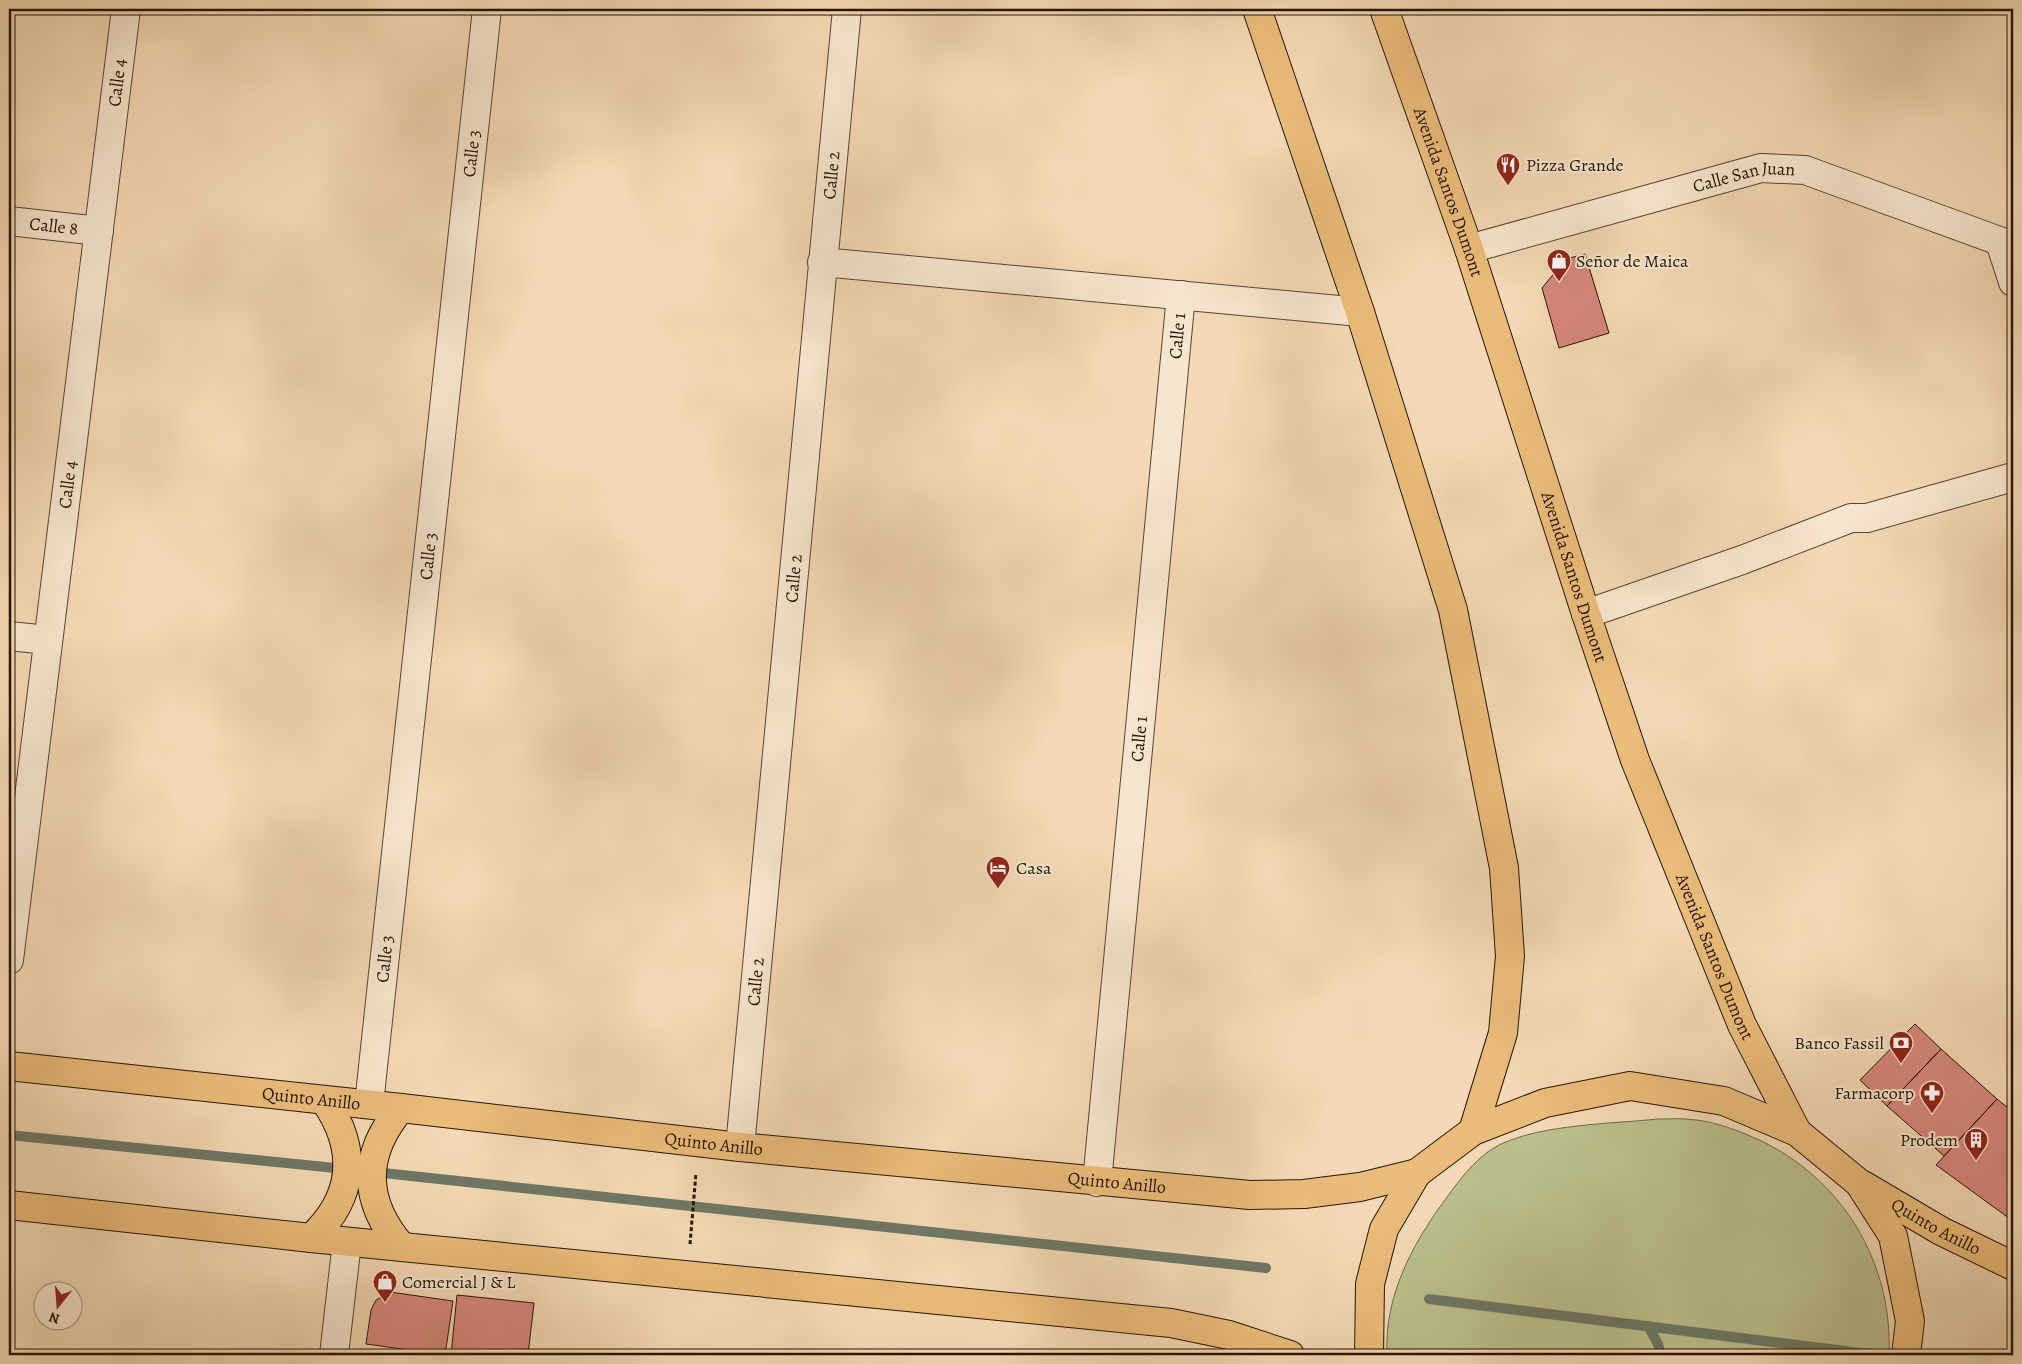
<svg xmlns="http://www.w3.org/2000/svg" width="2022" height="1364" font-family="Alegreya,serif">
<rect width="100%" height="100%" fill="#f3d9b5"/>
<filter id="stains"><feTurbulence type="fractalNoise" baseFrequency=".004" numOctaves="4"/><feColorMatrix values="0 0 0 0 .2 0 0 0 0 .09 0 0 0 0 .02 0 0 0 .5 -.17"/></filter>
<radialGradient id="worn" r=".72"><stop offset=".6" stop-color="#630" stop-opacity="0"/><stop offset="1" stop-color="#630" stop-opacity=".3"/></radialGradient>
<path fill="#bbbf8d" stroke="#726948" d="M1658,1119C1670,1119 1683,1118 1696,1120C1716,1122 1739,1131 1757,1139C1842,1178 1893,1262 1889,1355H1387C1384,1294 1414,1241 1450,1193C1464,1174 1479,1155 1501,1144C1545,1124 1610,1124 1658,1119Z"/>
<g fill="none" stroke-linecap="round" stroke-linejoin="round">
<path stroke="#6e7866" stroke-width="10" d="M9,1135L345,1169
M374,1172L1266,1268
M1429,1299L1869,1354
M1648,1326L1658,1344L1661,1355"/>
</g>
<path fill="#d7877c" stroke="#281303" d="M1585,254L1609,333L1559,348L1542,288L1566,259Z
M1915,1024L1941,1049L1887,1106L1860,1080Z
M1941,1049L1997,1099L1944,1156L1887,1106Z
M1997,1099L2013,1112V1221L1936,1165Z
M390,1292L453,1301L445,1355L366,1344L371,1310L376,1300Z
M457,1295L534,1303L528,1355H451Z"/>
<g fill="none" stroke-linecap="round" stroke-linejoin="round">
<defs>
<g id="minor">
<path id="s1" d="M9,221L99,231"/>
<path d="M2000,242L2013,282"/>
<path id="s2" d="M1469,249L1761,168L1805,170L2013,246"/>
<path d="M822,262L1360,312"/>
<path d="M1586,614L1742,560L1851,518H1867L2013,477"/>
<path d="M9,636L48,640"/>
<path id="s3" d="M9,960L126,9"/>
<path id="s4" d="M369,1104L487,9"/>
<path id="s5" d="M740,1147L847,9"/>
<path id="s6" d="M1097,1182L1181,295"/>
<path d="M334,1355L347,1242"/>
</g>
<g id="major">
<path d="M1257,9L1360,312L1453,610L1504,868L1510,956L1503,1033L1473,1131"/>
<path id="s7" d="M1384,9L1469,249L1586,614L1635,760L1742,1025L1797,1132"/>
<path id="s8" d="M9,1066L401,1108L740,1147L1250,1195L1304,1194L1360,1187L1417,1173"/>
<path d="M401,1108C362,1154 362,1201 402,1247"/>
<path id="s9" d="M1863,1185L1941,1231L2013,1266"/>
<path d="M9,1205L311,1238L1171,1323L1229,1335L1290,1355"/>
<path d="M311,1238C355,1197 358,1149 325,1101"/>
<path d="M1369,1355L1370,1284L1384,1229L1417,1173L1473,1131L1545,1103L1630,1086L1724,1101L1797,1132L1859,1183L1893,1236L1910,1321L1906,1355"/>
</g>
</defs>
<use href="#minor" stroke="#5b4430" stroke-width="30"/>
<use href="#major" stroke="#281303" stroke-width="30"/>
<path stroke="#281303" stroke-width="3" stroke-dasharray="4 2.5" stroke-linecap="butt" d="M690,1244L696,1173"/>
<use href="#minor" stroke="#f7e6cf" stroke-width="28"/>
<use href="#major" stroke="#eabc7a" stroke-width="28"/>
</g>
<defs>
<symbol id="restaurant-pin" viewBox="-11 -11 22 30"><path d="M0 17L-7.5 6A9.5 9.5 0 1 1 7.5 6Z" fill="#8f2418" stroke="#f7e6cf"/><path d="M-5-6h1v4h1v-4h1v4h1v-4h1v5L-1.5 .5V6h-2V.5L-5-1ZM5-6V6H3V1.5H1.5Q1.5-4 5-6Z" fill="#fff"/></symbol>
<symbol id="shop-pin" viewBox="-11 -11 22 30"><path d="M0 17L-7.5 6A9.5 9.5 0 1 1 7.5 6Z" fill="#8f2418" stroke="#f7e6cf"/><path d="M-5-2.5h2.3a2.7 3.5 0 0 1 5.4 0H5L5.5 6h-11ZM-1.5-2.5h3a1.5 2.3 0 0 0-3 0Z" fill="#fff"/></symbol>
<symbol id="hotel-pin" viewBox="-11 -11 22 30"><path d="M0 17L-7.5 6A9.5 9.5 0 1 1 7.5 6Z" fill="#8f2418" stroke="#f7e6cf"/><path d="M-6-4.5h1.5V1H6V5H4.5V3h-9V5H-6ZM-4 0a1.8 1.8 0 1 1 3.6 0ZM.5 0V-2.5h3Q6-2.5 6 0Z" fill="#fff"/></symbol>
<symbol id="bank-pin" viewBox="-11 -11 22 30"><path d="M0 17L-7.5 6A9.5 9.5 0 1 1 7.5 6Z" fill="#8f2418" stroke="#f7e6cf"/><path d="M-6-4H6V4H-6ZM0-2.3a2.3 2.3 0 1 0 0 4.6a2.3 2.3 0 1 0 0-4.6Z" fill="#fff"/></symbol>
<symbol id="pharmacy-pin" viewBox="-11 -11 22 30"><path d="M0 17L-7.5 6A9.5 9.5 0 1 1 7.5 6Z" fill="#8f2418" stroke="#f7e6cf"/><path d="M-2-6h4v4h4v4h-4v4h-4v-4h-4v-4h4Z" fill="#fff"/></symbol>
<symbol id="building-pin" viewBox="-11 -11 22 30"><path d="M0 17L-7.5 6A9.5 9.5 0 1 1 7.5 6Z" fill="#8f2418" stroke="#f7e6cf"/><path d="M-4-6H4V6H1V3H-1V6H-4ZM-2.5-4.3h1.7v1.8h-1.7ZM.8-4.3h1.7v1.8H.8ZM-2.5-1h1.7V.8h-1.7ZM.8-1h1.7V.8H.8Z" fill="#fff"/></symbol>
</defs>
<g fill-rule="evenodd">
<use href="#restaurant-pin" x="1494" y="151" width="28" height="38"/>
<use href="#shop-pin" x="1545" y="247" width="28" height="38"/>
<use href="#hotel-pin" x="984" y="854" width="28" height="38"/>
<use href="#bank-pin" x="1887" y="1029" width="28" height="38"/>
<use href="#pharmacy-pin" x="1918" y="1079" width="28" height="38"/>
<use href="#building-pin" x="1962" y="1126" width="28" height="38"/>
<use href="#shop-pin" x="371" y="1268" width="28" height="38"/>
</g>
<g text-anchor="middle" stroke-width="4" stroke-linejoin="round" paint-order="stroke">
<g font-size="18" fill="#281303" stroke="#f7e6cf">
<text dy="6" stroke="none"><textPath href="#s3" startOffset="884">Calle 4</textPath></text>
<text dy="6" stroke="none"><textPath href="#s4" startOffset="956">Calle 3</textPath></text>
<text dy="6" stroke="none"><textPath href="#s5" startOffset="976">Calle 2</textPath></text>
<text dy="6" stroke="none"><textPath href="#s2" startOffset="285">Calle San Juan</textPath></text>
<text dy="6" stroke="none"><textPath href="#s7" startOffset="194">Avenida Santos Dumont</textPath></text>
<text dy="6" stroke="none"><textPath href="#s1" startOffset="45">Calle 8</textPath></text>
<text dy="6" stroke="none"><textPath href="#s6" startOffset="850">Calle 1</textPath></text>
<text dy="6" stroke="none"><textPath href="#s3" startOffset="479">Calle 4</textPath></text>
<text dy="6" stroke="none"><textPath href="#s4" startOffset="551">Calle 3</textPath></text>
<text dy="6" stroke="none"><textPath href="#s7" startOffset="599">Avenida Santos Dumont</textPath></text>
<text dy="6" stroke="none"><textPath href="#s5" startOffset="571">Calle 2</textPath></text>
<text dy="6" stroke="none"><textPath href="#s6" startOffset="445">Calle 1</textPath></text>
<text dy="6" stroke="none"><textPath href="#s7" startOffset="1004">Avenida Santos Dumont</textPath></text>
<text dy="6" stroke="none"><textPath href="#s4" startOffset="146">Calle 3</textPath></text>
<text dy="6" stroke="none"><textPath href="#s5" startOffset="166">Calle 2</textPath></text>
<text dy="6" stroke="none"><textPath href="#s8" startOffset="304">Quinto Anillo</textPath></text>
<text dy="6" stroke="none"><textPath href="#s8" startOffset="709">Quinto Anillo</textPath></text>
<text dy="6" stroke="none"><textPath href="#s8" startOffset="1114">Quinto Anillo</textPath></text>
<text dy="6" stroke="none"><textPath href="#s9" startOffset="84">Quinto Anillo</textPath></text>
</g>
<g font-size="18" fill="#281303" stroke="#f7e6cf" text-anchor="start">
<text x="1526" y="171">Pizza Grande</text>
<text x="1576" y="267">Señor de Maica</text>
<text x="1016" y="874">Casa</text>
<text x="1884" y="1049" text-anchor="end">Banco Fassil</text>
<text x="1914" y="1099" text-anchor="end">Farmacorp</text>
<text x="1958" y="1146" text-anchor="end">Prodem</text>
<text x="402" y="1288">Comercial J &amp; L</text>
</g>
</g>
<rect width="2022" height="1364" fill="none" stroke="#f3d9b5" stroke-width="30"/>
<rect x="10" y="10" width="2002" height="1344" fill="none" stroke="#281303" stroke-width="2.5"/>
<rect x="15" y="15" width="1992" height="1334" fill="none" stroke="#281303"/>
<g transform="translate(58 1306) rotate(197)"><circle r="24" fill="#f7e6cf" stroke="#a4927d"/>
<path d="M0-4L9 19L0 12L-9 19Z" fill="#8f2418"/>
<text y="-8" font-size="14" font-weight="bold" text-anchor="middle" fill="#281303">N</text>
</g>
<rect width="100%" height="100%" filter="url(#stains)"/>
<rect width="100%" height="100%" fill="url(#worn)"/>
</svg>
